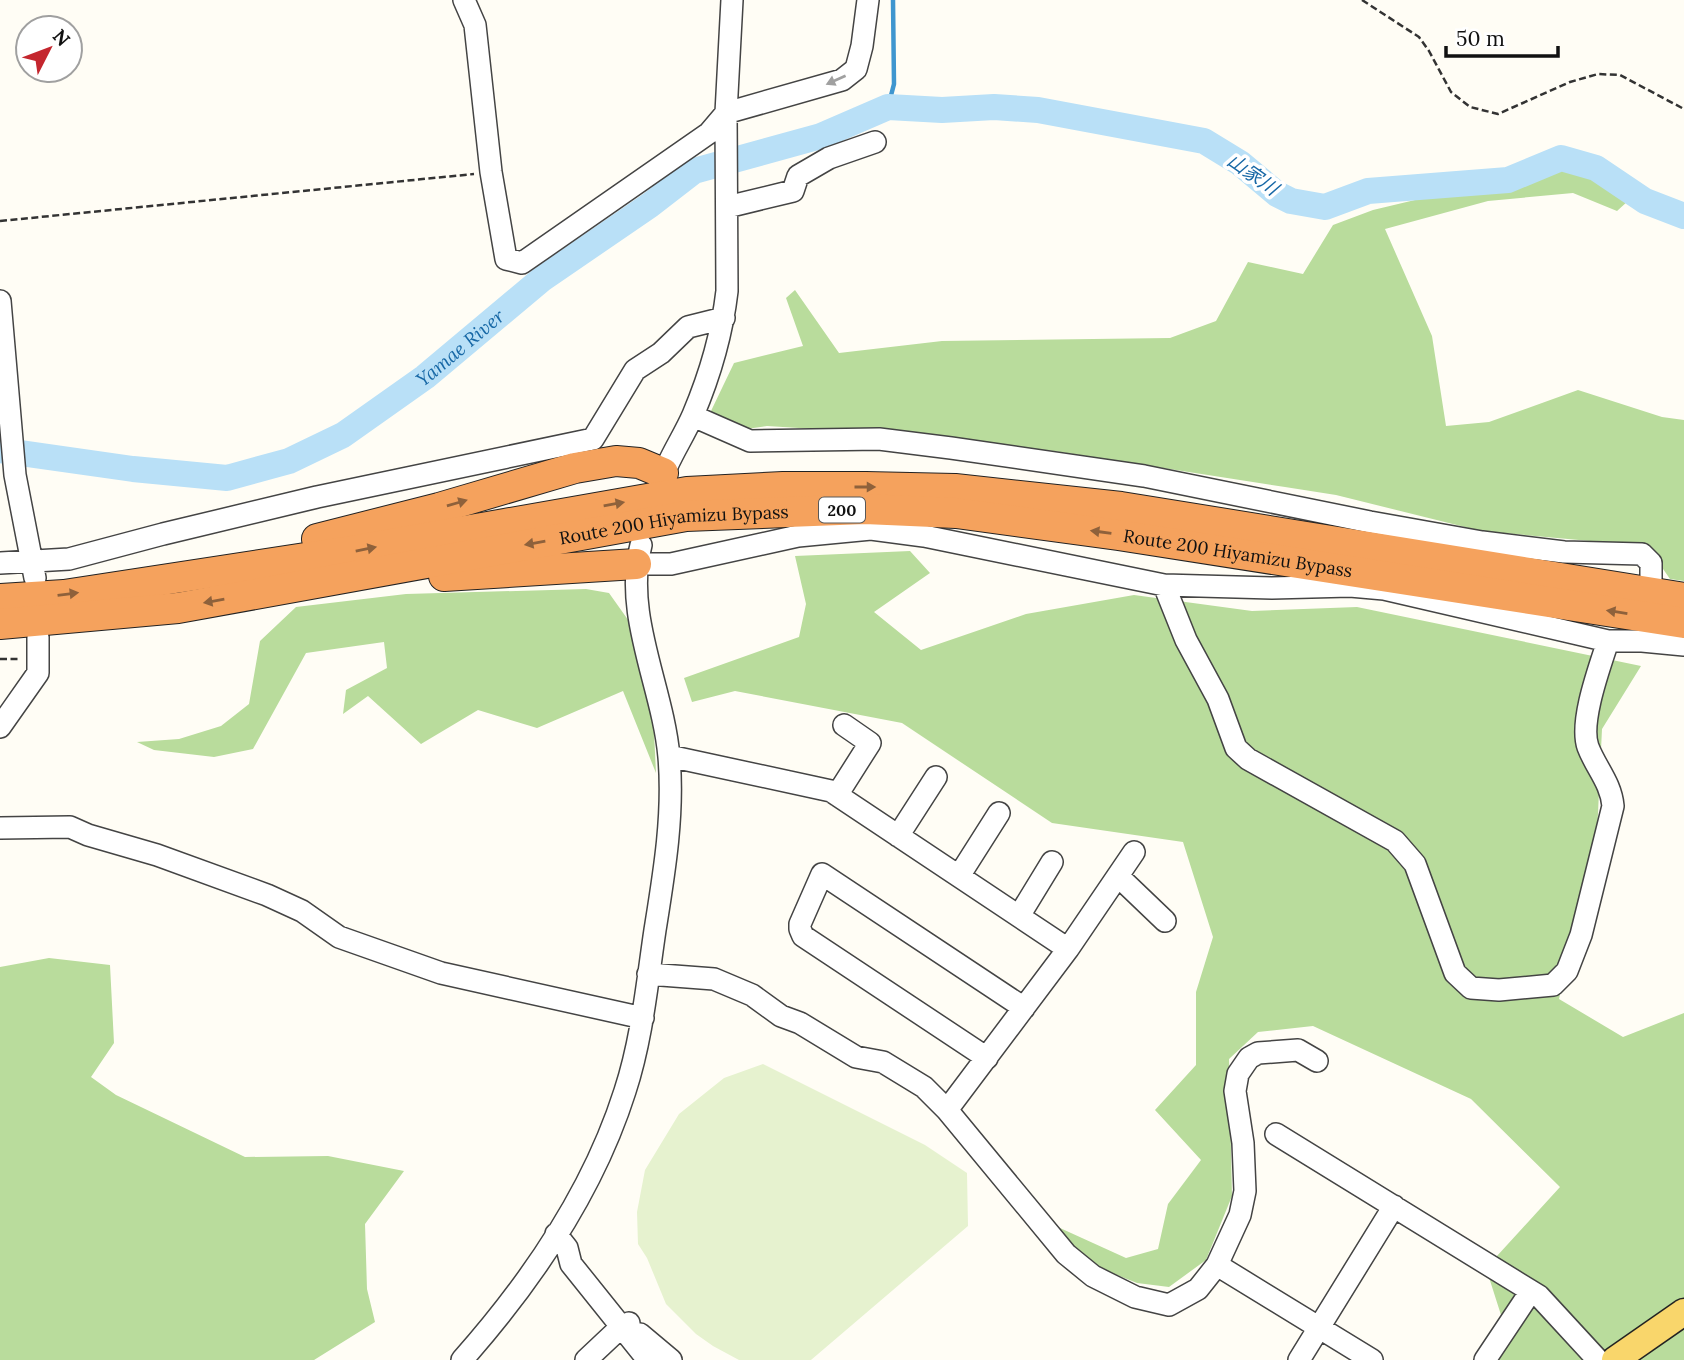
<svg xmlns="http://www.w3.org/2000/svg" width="1684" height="1360" font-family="Lora,'Noto Sans JP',serif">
<rect width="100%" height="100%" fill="#fffdf5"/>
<path fill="#b9dc9c" d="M1561,165L1595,176L1628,201L1617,211L1573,193L1488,201L1385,229L1432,336L1446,426L1489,422L1578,390L1662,417L1684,420V581L1670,579L1652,553L1623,544L1481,531L1336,495L1285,487L1054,451L895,434L767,426L732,431L711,411L734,363L803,346L786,298L795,290L839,353L942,341L1170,338L1216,321L1248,262L1303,274L1333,225L1373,210L1461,189L1518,183Z
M910,551L930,573L874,612L921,650L1026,614L1134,595L1252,611L1357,607L1641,666L1602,729L1597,834L1559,999L1623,1037L1684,1013V1360H1493L1509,1340L1486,1268L1560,1187L1471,1099L1313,1026L1258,1032L1229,1059L1232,1196L1206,1260L1169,1287L1137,1283L1097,1267L1049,1223L1126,1258L1158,1249L1168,1204L1201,1160L1155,1110L1196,1065V992L1213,937L1183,842L1052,823L902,723L735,691L692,702L684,678L799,637L806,604L795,556Z
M586,589L609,593L631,624L652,691L656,773L623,691L537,728L478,710L421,744L368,696L343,714L346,690L387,668L384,642L306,653L253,749L214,757L154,750L137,742L179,739L221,726L249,704L260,641L296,607L406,594Z
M49,958L110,965L114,1043L91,1077L116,1095L245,1157L328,1156L404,1171L365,1224L367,1289L375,1322L314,1360H0V967Z"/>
<path fill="#e6f2cf" d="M763,1064L925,1145L967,1173L968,1226L811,1360H739L713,1346L696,1334L666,1304L647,1258L638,1244L637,1212L645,1170L679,1114L724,1078Z"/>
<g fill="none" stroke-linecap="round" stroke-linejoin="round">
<path stroke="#3f96cf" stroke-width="4.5" d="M888,107L894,84L893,0"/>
<path stroke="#b9e0f7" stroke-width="26" id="s1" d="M0,450L133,469L227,478L289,461L343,435L425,377L542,279L650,205L694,171L821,136L888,107L942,110L994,107L1038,110L1204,141L1240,163L1277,194L1291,201L1325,207L1368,191L1508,180L1561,158L1596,168L1645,201L1684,216"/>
<defs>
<path id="minor" d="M464,0L475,25L491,172L506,259L522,263L709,133L726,113L842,80L856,69L862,46L868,0
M727,207L793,191L798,176L829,158L875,142
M0,301L15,475L35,578
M693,416L750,441L879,439L951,448L1144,476L1370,522L1482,542L1564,552L1642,554L1651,563V579
M660,483C668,459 683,438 693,415C710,375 722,334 727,291L726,113L732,0
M0,563L69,559L163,534L317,497L593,439L635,370L661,353L688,327L724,318
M636,564H671L798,536L871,529L924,536L1164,585L1272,588L1350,586L1384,589L1608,641H1642L1684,645
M1164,585L1186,640L1218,699L1236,748L1248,759L1395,841L1415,864L1455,973L1471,988L1499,990L1553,985L1567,971L1581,935L1613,806C1611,783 1596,768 1588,747C1579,722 1600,666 1608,641
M0,727L38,673V637
M669,756L831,791L1068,949
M837,795L870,743L844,725
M0,828L70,827L88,835L157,855L267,895L302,911L339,937L441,973L643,1018
M898,836L936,777
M959,876L999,813
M1118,876L1165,921
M1019,916L1052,862
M648,974L714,979L752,995L781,1016L800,1023L856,1057L883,1062L924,1087L947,1110L1066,1254L1093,1276L1135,1297L1169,1305L1198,1289L1217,1265L1240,1215L1245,1191L1243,1143L1235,1091L1238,1074L1249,1058L1258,1053L1298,1050L1317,1061
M987,1058L803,936L800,929V924L822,874L1024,1008
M947,1110L1068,949L1134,852
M1276,1134L1539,1296L1598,1360
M556,1234L567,1248L571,1264L648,1360
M1217,1265L1372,1360
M640,1334L671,1360
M462,1360C532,1281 593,1192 625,1091C642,1039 647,984 655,930C664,874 674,815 669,757C663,687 623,615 641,545
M586,1360L620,1328L629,1323
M1299,1360L1394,1206
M1485,1360L1531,1291"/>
<path id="major" d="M1615,1360L1684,1312"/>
<g id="highway">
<path d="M317,539L439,508L575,468L616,461L639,463L663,473"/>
<path d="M444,576L636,564"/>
<path d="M0,599L64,595L351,551L687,492L783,487H866L955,489L1121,507L1684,598"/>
<path id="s2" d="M0,624L178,608L686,516L865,509L956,513L1118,535L1684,623"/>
</g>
</defs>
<use href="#minor" stroke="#444" stroke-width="24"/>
<use href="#major" stroke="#222" stroke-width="29"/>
<use href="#highway" stroke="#222" stroke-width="32"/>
<path stroke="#333" stroke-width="2.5" stroke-dasharray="7 3.5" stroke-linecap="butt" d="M1362,0L1419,37L1429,51L1451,92L1470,107L1498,114L1570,82L1598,74L1620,75L1684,109
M0,221L474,174
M0,659H21"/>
<use href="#minor" stroke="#fff" stroke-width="21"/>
<use href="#major" stroke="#f9d66b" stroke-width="26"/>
<use href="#highway" stroke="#f5a25d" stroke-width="30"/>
</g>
<defs><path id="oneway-solid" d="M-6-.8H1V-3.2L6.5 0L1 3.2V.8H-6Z" transform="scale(1.75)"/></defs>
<use fill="#a0a0a0" href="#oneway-solid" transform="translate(836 80) rotate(156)"/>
<g fill="#8e613b">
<use href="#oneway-solid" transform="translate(865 487)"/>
<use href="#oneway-solid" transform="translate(457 503) rotate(-16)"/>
<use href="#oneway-solid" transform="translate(614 504) rotate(-10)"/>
<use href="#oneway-solid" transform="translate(1101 532) rotate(-172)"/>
<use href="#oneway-solid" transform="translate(535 543) rotate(170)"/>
<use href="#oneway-solid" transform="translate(366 549) rotate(-11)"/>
<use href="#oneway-solid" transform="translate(68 594) rotate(-7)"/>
<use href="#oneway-solid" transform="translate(214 601) rotate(170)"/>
<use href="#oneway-solid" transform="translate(1617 612) rotate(-171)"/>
</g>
<g text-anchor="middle" stroke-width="7" stroke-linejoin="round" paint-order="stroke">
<rect fill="#fff" stroke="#585858" stroke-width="2" x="819" y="497.5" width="46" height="25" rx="5"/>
<g font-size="16" font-weight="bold" fill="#111">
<text x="842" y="516">200</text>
</g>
<g font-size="18" fill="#111" stroke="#fff">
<text dy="6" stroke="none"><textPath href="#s2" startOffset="682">Route 200 Hiyamizu Bypass</textPath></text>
<text dy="6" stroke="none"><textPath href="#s2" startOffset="1250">Route 200 Hiyamizu Bypass</textPath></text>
</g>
<g font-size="19" font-style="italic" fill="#1768a6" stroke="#fff">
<text transform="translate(1253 174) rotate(35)" y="7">山家川</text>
<text dy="7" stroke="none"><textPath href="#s1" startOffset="499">Yamae River</textPath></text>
</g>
</g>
<g transform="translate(49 49) rotate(48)"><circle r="33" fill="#ffffff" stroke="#a0a0a0" stroke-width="2"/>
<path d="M0-5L12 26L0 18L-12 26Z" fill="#c4262e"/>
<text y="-10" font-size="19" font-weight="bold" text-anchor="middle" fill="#111111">N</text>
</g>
<path d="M1446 46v10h112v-10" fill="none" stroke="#111111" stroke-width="3.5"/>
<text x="1456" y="46" font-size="21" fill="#111111" stroke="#ffffff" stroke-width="5" paint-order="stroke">50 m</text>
</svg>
